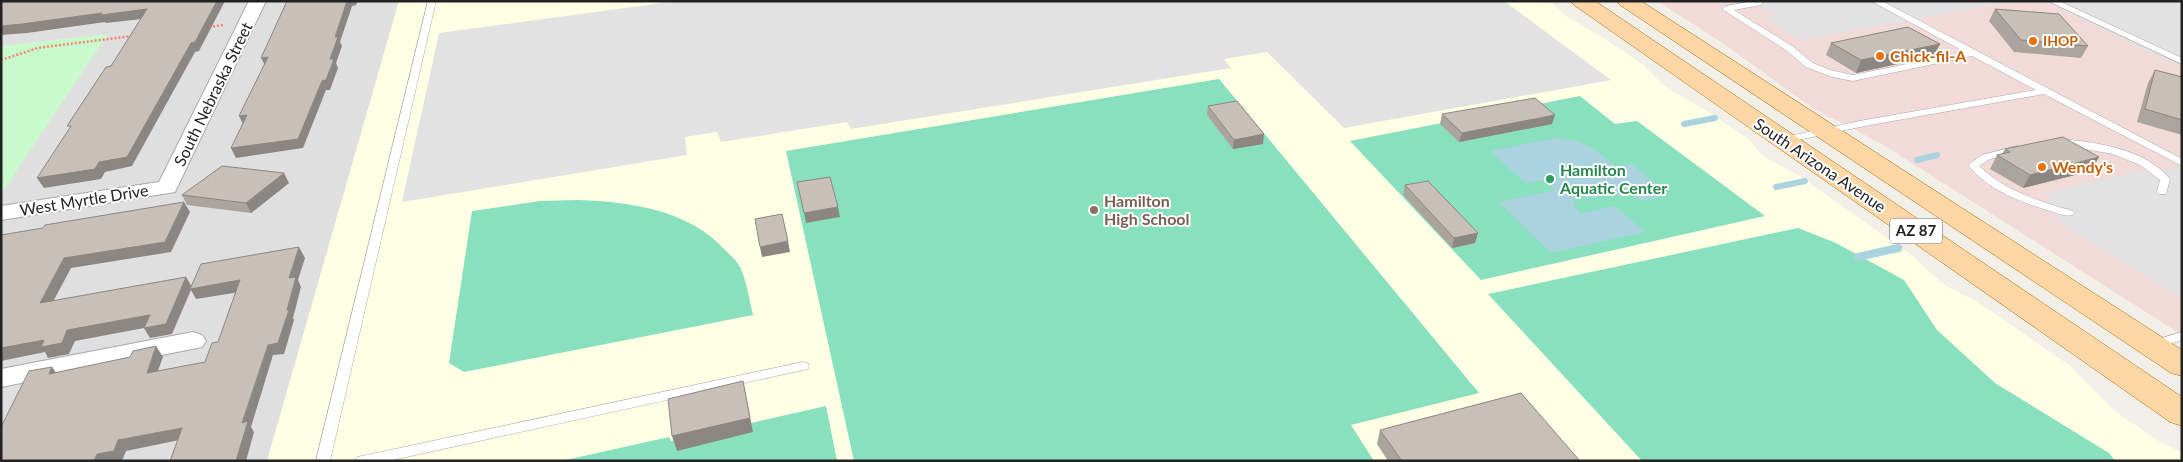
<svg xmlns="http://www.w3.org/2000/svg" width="2183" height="462" font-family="Lato,sans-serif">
<rect width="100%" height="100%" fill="#f2efe9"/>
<path fill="#e0dfdf" d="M1,1H399L267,461H1Z"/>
<path fill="#f2dad9" d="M1657,1H2182V335L1882,144L1811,107L1721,42Z"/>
<path fill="#ffffe5" d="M399,1H1550L1566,16L1602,37L1642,64L1663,85L1713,115L1748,139L1764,157L1800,176L1910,254L1943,284L1978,302L2069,365L2116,412L2159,441L2182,453V461H267Z"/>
<path fill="#c8facc" d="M108,34L1,194V46Z"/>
<path fill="#88e0be" d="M1219,79L1479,393L1351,425L1374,461H854L786,151Z
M1580,96L1615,124L1637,121L1765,216L1481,280L1350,141Z
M578,200C630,202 688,209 725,250C730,255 737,261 740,267C747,282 749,299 753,315L464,372L449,363L472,211L540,201Z
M1798,228L1836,243L1904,280L1937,330L1995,383L2109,453L2115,461H1642L1488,294Z
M826,406L837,461H561L669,437L671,441Z"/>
<path fill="#e2e2e2" d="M677,1H1504L1611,80L1344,128L1267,52L1224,59L1231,68L851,129L847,122L721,142L717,132L685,137L687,155L402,202L439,33Z
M1750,1H2015L1800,40L1764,18L1775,16Z
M2043,1H2182V66L2159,56Z
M2182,167V298L2061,224L2047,193L2130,173Z"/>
<path fill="#aad3df" d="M1555,138C1586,141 1593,147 1616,167L1632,164L1663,190L1656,193L1660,197L1641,201L1632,195L1621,197L1615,192L1585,199L1575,192L1574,206L1581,213L1615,206L1645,232L1551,253L1499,202L1555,190L1544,180L1525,183L1490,151Z"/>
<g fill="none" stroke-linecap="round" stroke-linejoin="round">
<path stroke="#aad3df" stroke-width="6" d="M1684,124L1715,118
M1917,160L1937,155
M1776,187L1805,181"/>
<path stroke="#aad3df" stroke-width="8" d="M1858,257L1898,248"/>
<defs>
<path id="lane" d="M428,1H436L330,461H316Z
M1754,1H1761L1762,3L1761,5L1734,10L1792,46L1813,63L1830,70L1853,75L1965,52L1871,1H1882L2182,159V166L2044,94L1865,126L1784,143L1780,142L1779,140L1780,138L1865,120L2036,90L1972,56L1853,81L1832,77L1806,67L1786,50L1722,9L1726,6Z
M2048,1H2059L2182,58V64Z
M2060,139C2096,142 2146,149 2170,179L2166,194H2158L2157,192L2160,180L2140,165L2113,154L2056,144L2055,142Z
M2017,146L2022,149L2021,151L1990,159L1979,166C2005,191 2039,201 2073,211L2075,213L2073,215C2066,217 2057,213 2050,211C2020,202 1988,190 1968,165L1982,155Z
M2182,332V340L2153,349L2149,348L2147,345L2149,342Z
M803,362L808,363L809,366L808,369L388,461H355L357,457L362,456Z"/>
<path id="street" d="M249,1H266L175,192L1,220V206L159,182Z
M193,332L202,335L206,341L202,347L1,387V369Z"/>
<path id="primary" d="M1571,1H1595L2182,397V426L2170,422L1574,5Z
M1617,1H1641L2182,350V376L2171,373L1620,5Z"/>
</defs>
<use href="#lane" stroke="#a9a9a9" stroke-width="1"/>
<use href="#street" stroke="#a9a9a9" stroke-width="2"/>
<use href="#primary" stroke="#a06b00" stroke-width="1"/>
<path stroke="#fa8072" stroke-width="2.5" stroke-dasharray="2 2" stroke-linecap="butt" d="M209,27L223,25
M1,60L38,48L133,36"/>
<use href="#lane" fill="#fff" fill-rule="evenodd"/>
<use href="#street" fill="#fff" fill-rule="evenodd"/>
<use href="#primary" fill="#fcd6a4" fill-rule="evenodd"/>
</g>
<path fill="#aba49e" d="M1995,9L2088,46L2081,58L2014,52L1989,21Z
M1831,43L1934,56L1856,73L1826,55Z
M2155,70L2182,77V135L2137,122L2148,83Z
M1208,106L1263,144L1233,149L1207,115Z
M1442,114L1552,124L1459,142L1440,124Z
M2005,149L2091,171L2023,188L1990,169L1997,155L2002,154Z
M289,183L251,213L187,205L182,195Z
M1405,185L1475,243L1452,248L1403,195Z
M1380,430L1580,461H1388L1377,444Z"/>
<path fill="#8b8681" d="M217,1H225L199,51L195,52L132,166L105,172L101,179L44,188L37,178L99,162L191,43Z
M347,1H358L356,5L352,6L340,42L342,46L336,63L338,68L330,90H326L303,148L236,158L231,148L330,59L335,37Z
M147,9L151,18L106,23L105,22L27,33L1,35V26L102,13Z
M1940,44L1934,56L1856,73L1861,60Z
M268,57L266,67L261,58Z
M247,115L244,126L239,116Z
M1555,115L1552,124L1459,142L1462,133Z
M1264,134L1263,144L1233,149L1234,140Z
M2099,157L2091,171L2023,188L2030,175Z
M284,173L289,183L251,213L246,203Z
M184,202L190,212L171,252L71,268L47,313L40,303L64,258Z
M838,207L840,217L806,223L804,213Z
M1478,233L1475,243L1452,248L1454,238Z
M788,241L790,252L762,257L760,247Z
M299,247L305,258L298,280L301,287L293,318L294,320L284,354L273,355L251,427L254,432L246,461H236L242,423L268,345L287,310L289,278Z
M186,277L192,287L240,280L246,291L196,299L191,290L172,334L150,338L144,328L75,341L69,354L48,358L45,352L1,361V348L67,330Z
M156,346L163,357L153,384L147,373Z
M52,367L59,377L49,374Z
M743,381L753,432L677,451L672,436Z
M182,428L189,438L126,451L122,461H94L97,454L118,440Z"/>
<path fill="#c7bfb8" stroke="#8b8681" d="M1,1H217L195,42L191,43L127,157L99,162L95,169L37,178L71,126H67L106,67L111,66L147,9L101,15L102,13L22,24L1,26Z
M287,1H347L335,37H338L330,59H334L326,80L322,81L298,139L231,148L247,115L239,116L268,57L261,58Z
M1995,9L2059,14L2088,46L2021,40Z
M1908,27L1940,44L1861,60L1831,43Z
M2155,70L2182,77V120L2145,109Z
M1535,98L1555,115L1462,133L1442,114Z
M1237,101L1264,134L1234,140L1208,106Z
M2063,137L2099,157L2030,175L1997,155L2010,152L2005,149Z
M222,166L284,173L246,203L182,195Z
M830,177L838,207L804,213L797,182Z
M1428,181L1478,233L1454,238L1405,185Z
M184,202L165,242L64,258L40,303L186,277L166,324L144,328L150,315L67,330L62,343L41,347L44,340L1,348V235L43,228L45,225Z
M782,214L788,241L760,247L755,219Z
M299,247L289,278L296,277L287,310H289L278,343L268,345L242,423L248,421L236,461H170L182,428L118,440L114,451L97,454L94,461H1V427L29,371L52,367L49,374L130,357L133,351L156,346L147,373L205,362L212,343L218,342L240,280L190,289L201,264Z
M743,381L750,418L672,436L668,399Z
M1521,393L1580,461H1402L1380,430Z"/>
<g fill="#e8710a" stroke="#fff" stroke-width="2">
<circle cx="2033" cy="41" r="5"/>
<circle cx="1880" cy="56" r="5"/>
<circle cx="2042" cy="167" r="5"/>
</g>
<circle fill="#2e9e5b" stroke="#fff" stroke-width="2" cx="1550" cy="179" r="5"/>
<circle fill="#8d6e63" stroke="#fff" stroke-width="2" cx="1094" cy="210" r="5"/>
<g text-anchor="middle" stroke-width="4" stroke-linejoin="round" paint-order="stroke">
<g font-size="14" font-weight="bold" fill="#c56008" stroke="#fff" text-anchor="start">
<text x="2043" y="46">IHOP</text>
</g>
<rect fill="#fff" stroke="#646464" stroke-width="1" x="1890" y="218.5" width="52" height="25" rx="4"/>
<g font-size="15" font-weight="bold" fill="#222">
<text x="1916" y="236">AZ 87</text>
</g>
<g font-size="16" font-weight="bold" fill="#c56008" stroke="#fff" text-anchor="start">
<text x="1890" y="62">Chick-fil-A</text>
<text x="2052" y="173">Wendy's</text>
</g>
<g font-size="16" fill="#222" stroke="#fff">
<text transform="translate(213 94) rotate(-64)" y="6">South Nebraska Street</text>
<text transform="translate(1820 165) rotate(34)" y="6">South Arizona Avenue</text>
<text transform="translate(84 200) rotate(-9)" y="6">West Myrtle Drive</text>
</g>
<g font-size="16" font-weight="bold" fill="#27864d" stroke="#fff" text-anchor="start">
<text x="1560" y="176">Hamilton<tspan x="1560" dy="18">Aquatic Center</tspan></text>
</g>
<g font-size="16" font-weight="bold" fill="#785e54" stroke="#fff" text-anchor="start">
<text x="1104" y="207">Hamilton<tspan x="1104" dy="18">High School</tspan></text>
</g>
</g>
<rect width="2183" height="462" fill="none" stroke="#222222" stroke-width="5"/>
</svg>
